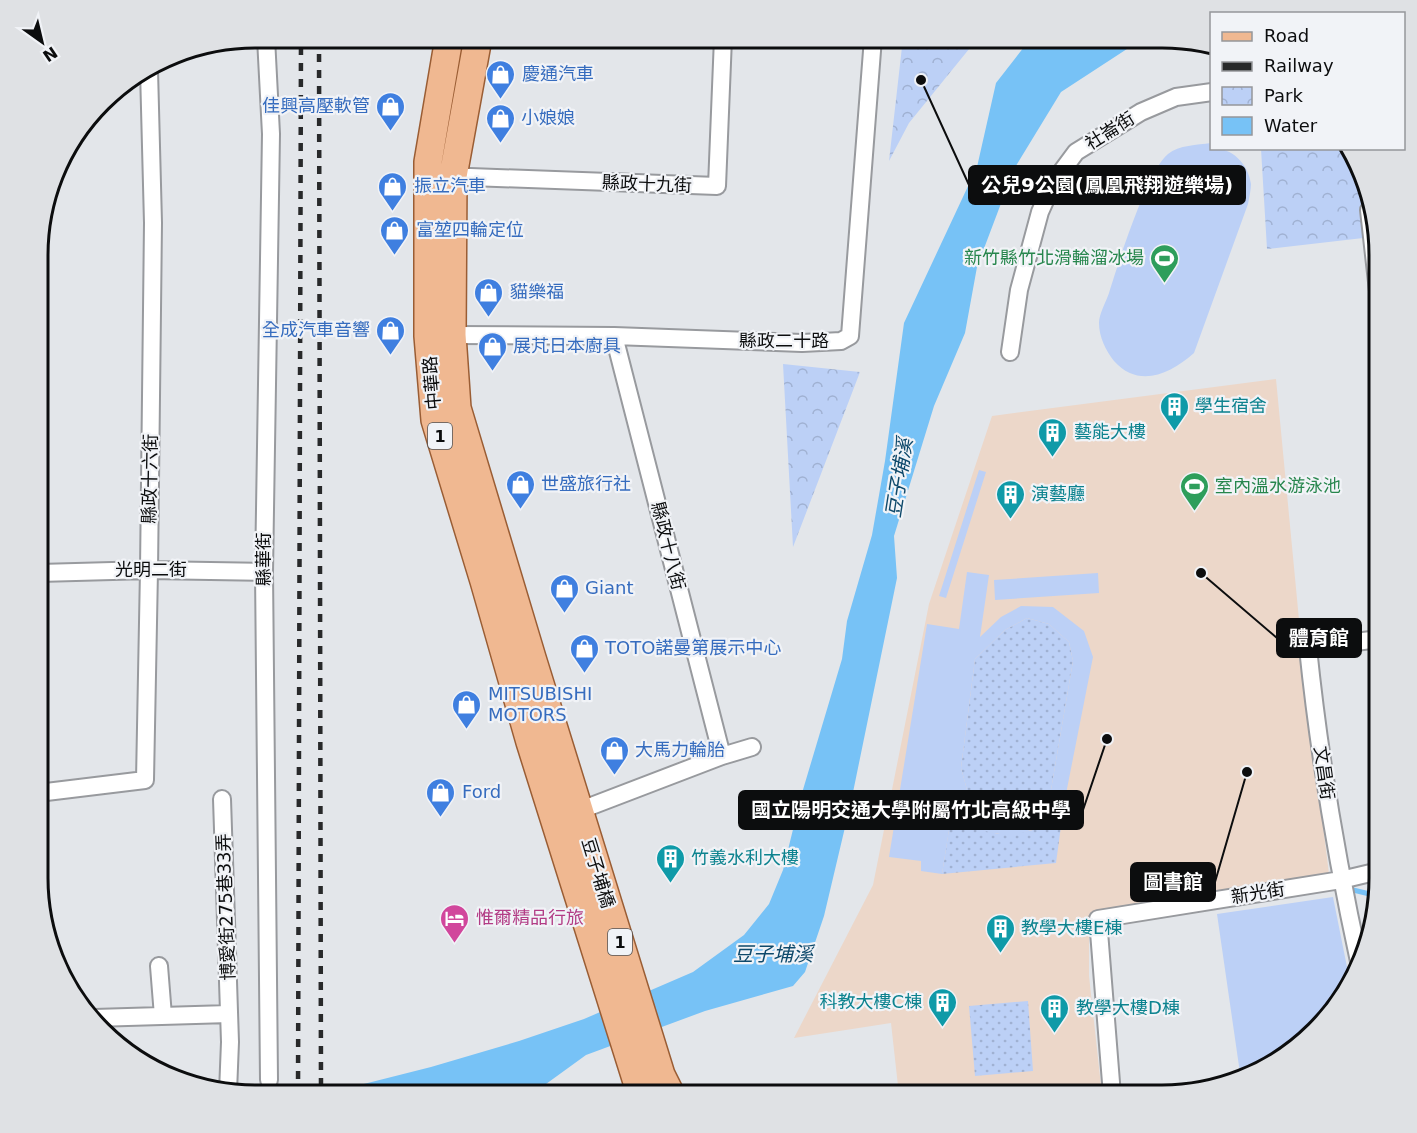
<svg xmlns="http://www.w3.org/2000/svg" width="1417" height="1133" font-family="'DejaVu Sans','Noto Sans TC',sans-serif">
<defs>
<pattern id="grass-dots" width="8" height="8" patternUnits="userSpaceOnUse" patternTransform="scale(1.5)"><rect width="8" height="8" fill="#bcd0f6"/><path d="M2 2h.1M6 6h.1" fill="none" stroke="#a0b1d2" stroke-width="1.8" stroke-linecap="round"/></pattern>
<pattern id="park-crowns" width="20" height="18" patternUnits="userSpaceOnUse" patternTransform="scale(1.5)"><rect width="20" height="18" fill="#bcd0f6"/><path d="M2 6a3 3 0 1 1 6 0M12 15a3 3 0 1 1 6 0" fill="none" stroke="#a0b1d2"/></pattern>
</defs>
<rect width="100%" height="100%" fill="#e3e6ea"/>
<path fill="#ecd7c9" d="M1276,379L1304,672L1329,874L1089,914V976L1102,1095H899L891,1023L794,1038L873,885L929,604L992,416Z"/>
<path fill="url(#grass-dots)" d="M1027,618L1049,624L1069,642L1073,661L1051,790L1026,813L1003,815L986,810L969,797L961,768L975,659L1005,630Z
M953,804L984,830L998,834L1017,833L1033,830L1064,804L1056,863L942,874Z
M1028,1001L1033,1071L975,1076L969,1006Z"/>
<path fill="url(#park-crowns)" d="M903,38H978L909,123L889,161Z
M1261,149H1349C1366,172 1369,208 1372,237L1267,249Z
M783,364L860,372L793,547Z"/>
<path fill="#bcd0f6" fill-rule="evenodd" d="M1211,143L1212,148C1232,148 1248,163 1251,184C1251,190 1249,198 1248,204L1194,353C1170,374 1139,389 1114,361C1106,351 1099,337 1099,323C1099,314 1106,302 1109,293C1118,264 1147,171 1168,154C1179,145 1197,145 1211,143Z
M979,470L986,472L946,598L939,596Z
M967,572L989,575L980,637L1001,617L1021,606L1053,607L1084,631L1093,657L1064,804C1055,812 1043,826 1031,830C1011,838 985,835 968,822C963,817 958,810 953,805L942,874L921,871V861L889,857L927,624L959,629ZM1027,618L1049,624L1069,642L1073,661L1051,790L1026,813L1003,815L986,810L969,797L961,768L975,659L1005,630Z
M1098,573L1099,593L995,600L994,580Z
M1333,897L1350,982L1325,1022L1245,1079L1241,1080L1217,914Z"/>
<path fill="#77c2f6" d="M1031,38H1175L1185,40L1130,47L1061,92L1014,169L977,267L965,333L934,406L894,536L897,578L851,802L824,916L805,972L793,986L705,1011L586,1055L546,1084L510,1095H331L344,1089L431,1067L519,1041L584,1019L693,972L744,935L769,904L783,870L802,793L842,659L847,621L872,535L885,461L904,323L977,167L996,83Z"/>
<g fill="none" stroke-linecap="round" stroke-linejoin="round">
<path stroke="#77c2f6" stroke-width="5" d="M1349,889L1378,896"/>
<defs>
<path id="street" d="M266,38L271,134L264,572L269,1080
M444,176L717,186L723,38
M1369,210L1379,300
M452,335L614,336L802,343L841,341L850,336L873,38
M614,336L722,756
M1010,352L1019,290L1040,212L1053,183L1076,152L1141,112L1176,97L1212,92
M39,573L149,570L264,572
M38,793L145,780L149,570L153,223L149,70
M222,799L230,1042L228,1092
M573,813L722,756L752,747
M159,966L163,1016
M1360,966C1337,861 1319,755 1308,648L1379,639
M94,1018L229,1014
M1112,1095L1098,919L1341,880L1379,871"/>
<path id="primary" d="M449,38L428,162V336L435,420L484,581L530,742L637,1082L644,1095
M478,38L453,176L452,335L457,408L532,658L661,1075L671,1095"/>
</defs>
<use href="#street" stroke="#989a9e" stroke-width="20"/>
<use href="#primary" stroke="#9a5d34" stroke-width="30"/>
<use href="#street" stroke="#fff" stroke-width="16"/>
<use href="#primary" stroke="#f0b891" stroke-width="27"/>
<path stroke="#28292a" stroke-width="4.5" stroke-dasharray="8 8" stroke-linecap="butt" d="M319,38L321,1095
M298,1095L301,38"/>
</g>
<defs>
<symbol id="shop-pin" viewBox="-11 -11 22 30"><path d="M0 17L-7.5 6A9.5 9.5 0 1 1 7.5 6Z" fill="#3f7fe0" stroke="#f1f3f7"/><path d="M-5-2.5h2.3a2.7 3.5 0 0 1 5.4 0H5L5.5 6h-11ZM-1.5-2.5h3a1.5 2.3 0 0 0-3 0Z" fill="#fff"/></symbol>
<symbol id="stadium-pin" viewBox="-11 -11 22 30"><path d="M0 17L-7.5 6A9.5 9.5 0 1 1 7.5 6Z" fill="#2e9e5b" stroke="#f1f3f7"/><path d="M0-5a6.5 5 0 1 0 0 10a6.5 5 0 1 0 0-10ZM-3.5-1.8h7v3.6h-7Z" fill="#fff"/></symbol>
<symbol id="building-pin" viewBox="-11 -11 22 30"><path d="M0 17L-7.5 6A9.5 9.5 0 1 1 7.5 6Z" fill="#0f9aa8" stroke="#f1f3f7"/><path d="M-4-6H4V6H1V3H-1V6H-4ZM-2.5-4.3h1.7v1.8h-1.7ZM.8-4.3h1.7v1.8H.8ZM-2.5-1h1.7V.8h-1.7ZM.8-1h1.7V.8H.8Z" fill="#fff"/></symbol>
<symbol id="hotel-pin" viewBox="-11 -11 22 30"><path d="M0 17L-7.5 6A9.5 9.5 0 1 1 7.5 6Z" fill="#d1479c" stroke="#f1f3f7"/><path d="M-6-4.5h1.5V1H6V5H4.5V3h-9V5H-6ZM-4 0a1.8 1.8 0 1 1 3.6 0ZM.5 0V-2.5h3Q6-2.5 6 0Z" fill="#fff"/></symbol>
</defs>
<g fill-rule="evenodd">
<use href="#shop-pin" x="484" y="58" width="33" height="45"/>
<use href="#shop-pin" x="374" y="90" width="33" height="45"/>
<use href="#shop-pin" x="484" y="102" width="33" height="45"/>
<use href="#shop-pin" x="376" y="170" width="33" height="45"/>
<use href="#shop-pin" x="378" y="214" width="33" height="45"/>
<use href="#stadium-pin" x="1148" y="242" width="33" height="45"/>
<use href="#shop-pin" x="472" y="276" width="33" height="45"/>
<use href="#shop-pin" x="374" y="314" width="33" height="45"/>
<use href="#shop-pin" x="476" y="330" width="33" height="45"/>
<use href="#building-pin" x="1158" y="390" width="33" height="45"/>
<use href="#building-pin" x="1036" y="416" width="33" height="45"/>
<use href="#shop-pin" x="504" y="468" width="33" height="45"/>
<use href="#stadium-pin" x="1178" y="470" width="33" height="45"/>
<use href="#building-pin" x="994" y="478" width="33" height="45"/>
<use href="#shop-pin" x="548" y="572" width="33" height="45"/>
<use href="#shop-pin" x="568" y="632" width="33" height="45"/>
<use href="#shop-pin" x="450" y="688" width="33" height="45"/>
<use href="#shop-pin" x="598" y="734" width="33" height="45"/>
<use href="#shop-pin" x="424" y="776" width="33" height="45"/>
<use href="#building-pin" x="654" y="842" width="33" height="45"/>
<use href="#hotel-pin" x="438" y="902" width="33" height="45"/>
<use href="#building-pin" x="984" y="912" width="33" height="45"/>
<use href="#building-pin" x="926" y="986" width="33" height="45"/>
<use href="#building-pin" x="1038" y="992" width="33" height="45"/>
</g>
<g text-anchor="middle" stroke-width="4.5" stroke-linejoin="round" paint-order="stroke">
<g fill="#f1f3f7" stroke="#515254" stroke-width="1.5">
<rect x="428" y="423" width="24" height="26" rx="4.5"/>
<rect x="608" y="929" width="24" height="26" rx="4.5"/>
</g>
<g font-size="16" font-weight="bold" fill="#0c0d0e">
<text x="440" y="442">1</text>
<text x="620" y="948">1</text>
</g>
<g font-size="18" fill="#366cbe" stroke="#f1f3f7" text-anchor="start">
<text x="522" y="80">慶通汽車</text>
<text x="370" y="112" text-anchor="end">佳興高壓軟管</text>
<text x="521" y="124">小娘娘</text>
<text x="414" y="192">振立汽車</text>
<text x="416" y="236">富堃四輪定位</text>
<text x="510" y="298">貓樂福</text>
<text x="370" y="336" text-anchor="end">全成汽車音響</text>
<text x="513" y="352">展芃日本廚具</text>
<text x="541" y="490">世盛旅行社</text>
<text x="585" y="594">Giant</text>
<text x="605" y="654">TOTO諾曼第展示中心</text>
<text x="488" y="700">MITSUBISHI<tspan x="488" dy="21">MOTORS</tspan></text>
<text x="635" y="756">大馬力輪胎</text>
<text x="462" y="798">Ford</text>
</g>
<g font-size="18" fill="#0c0d0e" stroke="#f1f3f7">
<text transform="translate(1110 131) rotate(-32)" y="6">社崙街</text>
<text transform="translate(647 184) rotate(2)" y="6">縣政十九街</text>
<text x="784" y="347">縣政二十路</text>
<text transform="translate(432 383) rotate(-95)" y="6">中華路</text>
<text transform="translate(150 479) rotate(-89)" y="6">縣政十六街</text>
<text transform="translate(668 546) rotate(76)" y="6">縣政十八街</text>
<text transform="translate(264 559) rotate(-90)" y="6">縣華街</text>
<text x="151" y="576">光明二街</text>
<text transform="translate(1324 773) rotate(82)" y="6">文昌街</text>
<text transform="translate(598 873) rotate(73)" y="6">豆子埔橋</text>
<text transform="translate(1258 893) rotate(-9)" y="6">新光街</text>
<text transform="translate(226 907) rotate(-92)" y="6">博愛街275巷33弄</text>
</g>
<g font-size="18" fill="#27864d" stroke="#f1f3f7" text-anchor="end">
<text x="1144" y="264">新竹縣竹北滑輪溜冰場</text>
<text x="1215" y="492" text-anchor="start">室內溫水游泳池</text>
</g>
<g font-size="18" fill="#0d838f" stroke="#f1f3f7" text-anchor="start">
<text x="1195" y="412">學生宿舍</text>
<text x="1074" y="438">藝能大樓</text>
<text x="1031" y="500">演藝廳</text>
<text x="691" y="864">竹義水利大樓</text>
<text x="1021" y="934">教學大樓E棟</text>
<text x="922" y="1008" text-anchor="end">科教大樓C棟</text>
<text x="1076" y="1014">教學大樓D棟</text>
</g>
<g font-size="18" fill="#b23c85" stroke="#f1f3f7" text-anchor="start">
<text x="476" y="924">惟爾精品行旅</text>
</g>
<g font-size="20" font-style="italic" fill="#0e496b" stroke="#f1f3f7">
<text transform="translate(899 478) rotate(-81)" y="7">豆子埔溪</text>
<text x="773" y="961">豆子埔溪</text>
</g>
</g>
<path d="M0 0H1417V1133H0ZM255 48H1162A207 207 0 0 1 1369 255V878A207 207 0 0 1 1162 1085H255A207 207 0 0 1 48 878V255A207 207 0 0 1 255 48Z" fill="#dfe1e4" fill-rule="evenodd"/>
<path fill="none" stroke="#0c0d0e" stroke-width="3" d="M255 48H1162A207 207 0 0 1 1369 255V878A207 207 0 0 1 1162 1085H255A207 207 0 0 1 48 878V255A207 207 0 0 1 255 48Z"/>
<path fill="none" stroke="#0c0d0e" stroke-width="2" d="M921 80L969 185M1201 573L1277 638M1107 739L1083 810M1247 772L1215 882"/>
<g fill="#0c0d0e" stroke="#f1f3f7" stroke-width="2">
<circle cx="921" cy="80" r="6"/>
<circle cx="1201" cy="573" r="6"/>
<circle cx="1107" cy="739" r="6"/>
<circle cx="1247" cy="772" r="6"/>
</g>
<g fill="#0c0d0e" stroke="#0c0d0e" stroke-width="2">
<rect x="969" y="166" width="276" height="38" rx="6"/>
<rect x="1277" y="619" width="84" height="38" rx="6"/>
<rect x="739" y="791" width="344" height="38" rx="6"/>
<rect x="1131" y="863" width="84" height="38" rx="6"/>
</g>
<g font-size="20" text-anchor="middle" font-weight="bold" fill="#fff">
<text x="1107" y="192">公兒9公園(鳳凰飛翔遊樂場)</text>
<text x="1319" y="645">體育館</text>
<text x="911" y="817">國立陽明交通大學附屬竹北高級中學</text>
<text x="1173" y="889">圖書館</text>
</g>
<rect x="1210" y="12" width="195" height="138" fill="#f1f3f7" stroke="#95979a" stroke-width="1.5"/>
<rect x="1222" y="32" width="30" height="9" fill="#f0b891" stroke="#95979a" stroke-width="1.5"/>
<text x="1264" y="42" font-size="18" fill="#0c0d0e">Road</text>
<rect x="1222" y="62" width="30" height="9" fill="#28292a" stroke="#95979a" stroke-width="1.5"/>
<text x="1264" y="72" font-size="18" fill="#0c0d0e">Railway</text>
<rect x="1222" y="87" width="30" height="18" fill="url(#park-crowns)" stroke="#95979a" stroke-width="1.5"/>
<text x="1264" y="102" font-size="18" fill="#0c0d0e">Park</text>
<rect x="1222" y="117" width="30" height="18" fill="#77c2f6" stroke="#95979a" stroke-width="1.5"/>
<text x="1264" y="132" font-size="18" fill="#0c0d0e">Water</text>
<g transform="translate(42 42) rotate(146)" stroke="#f1f3f7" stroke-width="4.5" paint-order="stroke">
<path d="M0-4.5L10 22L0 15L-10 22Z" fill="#0c0d0e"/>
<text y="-9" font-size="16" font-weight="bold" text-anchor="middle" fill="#0c0d0e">N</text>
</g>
</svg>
